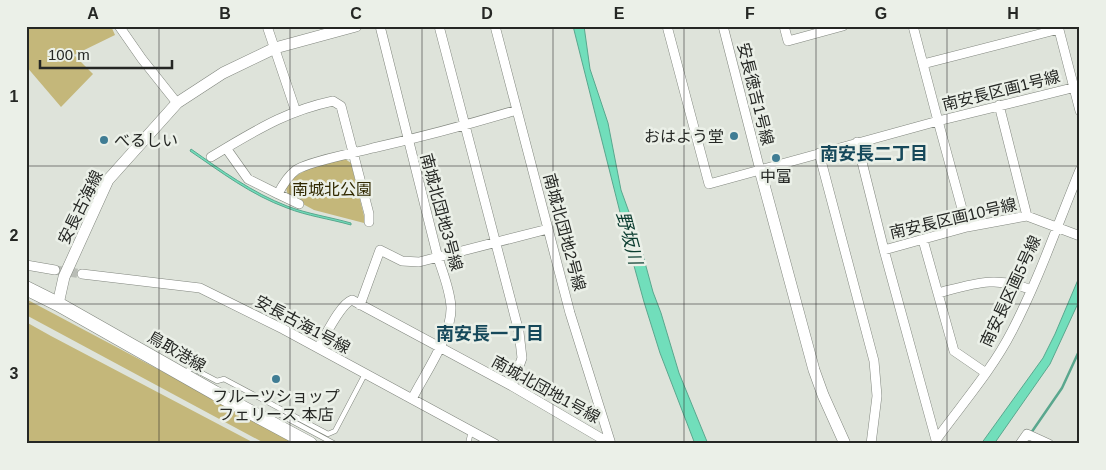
<svg xmlns="http://www.w3.org/2000/svg" width="1106" height="470" font-family="Arial,'Noto Sans JP',sans-serif">
<rect width="100%" height="100%" fill="#dee3da"/>
<path fill="#c4b77a" d="M26,26H111L115,35L74,55L93,74L61,107L26,66Z
M345,159L351,163L364,216V223L314,210L288,196L286,188C298,167 323,165 345,159Z
M26,299L299,444H266L26,315Z
M26,322L51,336L256,444H26Z"/>
<path fill="#71debb" stroke="#5aa78e" d="M573,26H584L590,69L608,123L621,190L638,237L653,292L661,313L679,373L708,444H695L660,353L644,302L628,244Z
M191,149C221,170 253,193 287,206C308,214 330,217 351,223V225C330,219 307,216 287,208C251,195 221,172 190,151Z
M1080,275V299L1050,364L994,444H981L1043,358L1055,334Z"/>
<g fill="none" stroke-linecap="round" stroke-linejoin="round">
<path stroke="#5aa78e" stroke-width="2.5" d="M1031,433L1062,388L1080,349"/>
<path stroke="#b9bdb6" stroke-width="9" stroke-dasharray="9 4.5" stroke-linecap="butt" d="M55,270L82,274"/>
<defs>
<path id="service" d="M185,372L192,368L217,381L224,379L328,434L335,431L365,374
M264,415L277,413L335,444
M468,444L471,431"/>
<path id="minor" d="M119,26L142,59L177,103
M267,26L296,112
M380,26L438,258C443,273 450,290 451,307C452,336 425,373 412,399
M439,26L519,332L522,358L512,386
M495,26L570,313L611,444
M667,26L709,184L938,121L967,227
M723,26L760,170
M784,26L788,41L843,26
M913,26L938,121L1080,86
M1058,26L1080,111
M923,64L1059,29
M999,105L1027,216
M857,142L884,250L936,440C962,404 992,370 1012,331C1039,279 1058,223 1080,170
M819,153L874,361L877,396L871,444
M211,157L226,148
M278,194L299,204
M369,222V214L341,106L333,101C291,110 263,126 226,148L248,179L278,194C282,186 288,176 296,170C310,161 355,153 373,148C422,137 470,124 517,110
M923,240L954,351L986,373
M884,250L967,227L1027,216L1080,236
M26,265L55,270
M82,274L200,288L283,329L495,444
M938,293C973,284 996,275 1031,290
M360,305L380,250L402,261L419,262L548,229
M318,348C325,337 340,304 352,300L512,386L611,444
M1020,444L1027,434L1049,444"/>
<path id="tertiary" d="M760,170L814,370L823,395L845,444
M58,304L64,277L108,180L177,103L223,73L275,48L356,26"/>
<path id="primary" d="M26,288L58,304L215,393L310,444"/>
</defs>
<use href="#service" stroke="#81867e" stroke-width="5.5"/>
<use href="#minor" stroke="#81867e" stroke-width="10"/>
<use href="#tertiary" stroke="#81867e" stroke-width="12"/>
<use href="#primary" stroke="#81867e" stroke-width="15"/>
<use href="#service" stroke="#fff" stroke-width="4.5"/>
<use href="#minor" stroke="#fff" stroke-width="9"/>
<use href="#tertiary" stroke="#fff" stroke-width="11"/>
<use href="#primary" stroke="#fff" stroke-width="14"/>
</g>
<path fill="none" stroke="#252724" stroke-width="1" stroke-opacity="0.55" d="M159,26V444M290,26V444M422,26V444M553,26V444M684,26V444M816,26V444M947,26V444M26,166H1080M26,304H1080"/>
<g fill="#407d94" stroke="#ebf0e8" stroke-width="2">
<circle cx="734" cy="136" r="5"/>
<circle cx="104" cy="140" r="5"/>
<circle cx="776" cy="158" r="5"/>
<circle cx="276" cy="379" r="5"/>
</g>
<g text-anchor="middle" stroke-width="5" stroke-linejoin="round" paint-order="stroke">
<g font-size="16" fill="#252724" stroke="#ebf0e8">
<text transform="translate(1001 90) rotate(-14)" y="6">南安長区画1号線</text>
<text transform="translate(756 94) rotate(76)" y="6">安長徳吉1号線</text>
<text transform="translate(80 207) rotate(-64)" y="6">安長古海線</text>
<text transform="translate(442 212) rotate(75)" y="6">南城北団地3号線</text>
<text transform="translate(953 218) rotate(-13)" y="6">南安長区画10号線</text>
<text transform="translate(565 232) rotate(75)" y="6">南城北団地2号線</text>
<text transform="translate(1010 291) rotate(-65)" y="6">南安長区画5号線</text>
<text transform="translate(303 324) rotate(28)" y="6">安長古海1号線</text>
<text transform="translate(177 351) rotate(30)" y="6">鳥取港線</text>
<text transform="translate(546 389) rotate(29)" y="6">南城北団地1号線</text>
</g>
<g font-size="16" fill="#252724" stroke="#ebf0e8">
<text x="724" y="142" text-anchor="end">おはよう堂</text>
<text x="114" y="146" text-anchor="start">べるしい</text>
<text x="776" y="182">中富</text>
<text x="276" y="402">フルーツショップ<tspan x="276" dy="18">フェリース 本店</tspan></text>
</g>
<g font-size="16" fill="#312901" stroke="#ebf0e8">
<text x="332" y="195">南城北公園</text>
</g>
<g font-size="18" font-weight="bold" fill="#16485a" stroke="#ebf0e8">
<text x="874" y="160">南安長二丁目</text>
<text x="490" y="340">南安長一丁目</text>
</g>
<g font-size="18" font-style="italic" fill="#0a3c2f" stroke="#ebf0e8">
<text transform="translate(629 238) rotate(75)" y="6">野坂川</text>
</g>
</g>
<rect width="1106" height="470" fill="none" stroke="#ebf0e8" stroke-width="55"/>
<path d="M40 60v8h132v-8" fill="none" stroke="#252724" stroke-width="2.5"/>
<text x="48" y="60" font-size="15" fill="#252724" stroke="#ebf0e8" stroke-width="4" paint-order="stroke">100 m</text>
<rect x="28" y="28" width="1050" height="414" fill="none" stroke="#252724" stroke-width="2"/>
<g font-size="16" text-anchor="middle" font-weight="bold" fill="#252724">
<text x="93" y="19">A</text>
<text x="225" y="19">B</text>
<text x="356" y="19">C</text>
<text x="487" y="19">D</text>
<text x="619" y="19">E</text>
<text x="750" y="19">F</text>
<text x="881" y="19">G</text>
<text x="1013" y="19">H</text>
<text x="14" y="102">1</text>
<text x="14" y="241">2</text>
<text x="14" y="379">3</text>
</g>
</svg>
